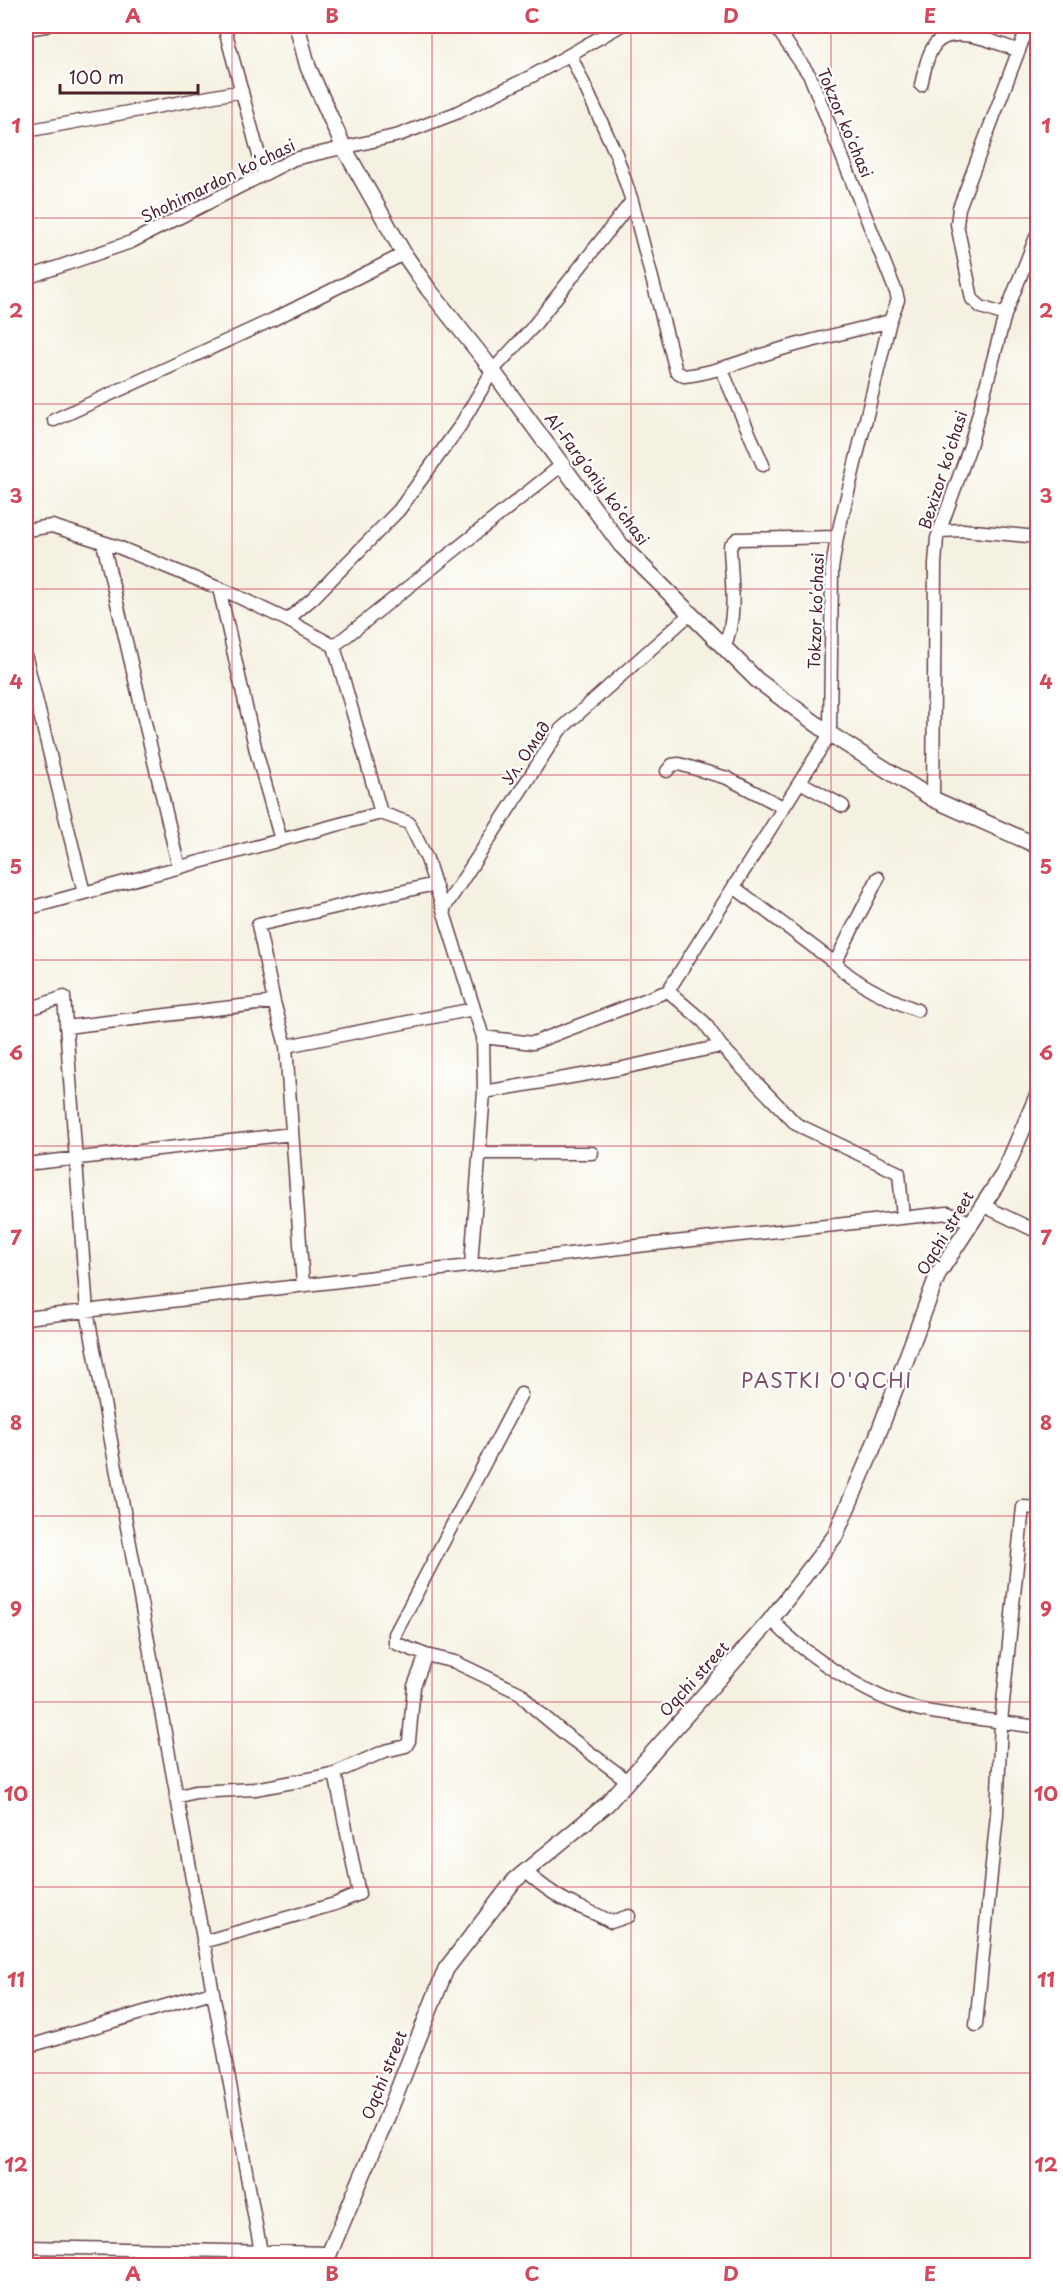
<svg xmlns="http://www.w3.org/2000/svg" width="1063" height="2291" font-family="'Playpen Sans',sans-serif">
<rect width="100%" height="100%" fill="#fff"/>
<filter id="ink" filterUnits="userSpaceOnUse"><feTurbulence type="fractalNoise" baseFrequency=".0167" numOctaves="2"/><feDisplacementMap in="SourceGraphic" scale="12" xChannelSelector="R" yChannelSelector="G"/><feConvolveMatrix kernelMatrix="1 2 1 2 8 2 1 2 1" color-interpolation-filters="sRGB"/></filter>
<filter id="wash" filterUnits="userSpaceOnUse"><feTurbulence type="fractalNoise" baseFrequency=".008" numOctaves="4" result="noise"/><feDisplacementMap in="SourceGraphic" scale="24" xChannelSelector="R" yChannelSelector="G"/><feGaussianBlur stdDeviation="1.35" result="paint"/><feColorMatrix in="noise" values="0 0 0 0 0 0 0 0 0 0 0 0 0 0 0 0 0 1.4 0 .05"/><feComposite in="paint" operator="in"/></filter>
<g filter="url(#wash)">
<rect width="100%" height="100%" fill="#f5f1e1"/>
</g>
<g filter="url(#ink)">
<g fill="none" stroke-linecap="round" stroke-linejoin="round">
<defs>
<path id="minor" d="M224,26L264,174
M26,29L46,26
M571,56L616,154L632,201L676,371L684,376C716,373 747,359 778,350C815,339 853,331 890,321
M921,85C924,73 926,59 932,49C947,20 997,43 1019,51
M26,131L242,91
M26,278L131,242L294,159L399,135L456,113L532,76L620,26
M1005,315L981,307L972,299L957,224L959,208L1028,26
M721,368L763,465
M54,420L272,320L404,254
M26,530L52,526L118,547L228,592L287,620
M940,531L963,530L1038,537
M103,543L179,868
M219,588L256,751L281,840
M334,646L562,465
M724,647C738,616 731,580 730,546L737,539L837,537
M26,658L84,893L26,909
M667,771L672,765L679,764L727,778L783,807
M800,782L843,806
M933,799L935,564L937,538L970,446L1005,315L1038,232
M878,878L835,963C857,985 888,999 917,1010
M734,887L835,963
M84,893L381,813
M443,910L560,730L690,614
M26,1010L64,997L87,1311L261,2252
M66,1027L274,1002
M483,1037L533,1043L668,991L830,734L832,569L837,537L890,321L898,300L896,292L810,76L775,26
M286,1046L274,1002L258,925L435,884
M721,1046L796,1124L899,1173L903,1218
M484,1092L623,1068L721,1046L704,1022L668,991
M480,1153H592
M26,1164L292,1134
M982,1205L1038,1232
M471,1265L484,1092L483,1037L427,859L409,823L381,813L334,646L287,620L313,598L399,510L460,426L493,370L532,328L632,201
M303,1285L286,1046L474,1009
M26,1318L646,1245L948,1213L970,1222
M771,1619C801,1652 863,1693 905,1706C936,1715 970,1717 1001,1722L1023,1507L1038,1508
M426,1655L395,1643V1634L521,1394
M176,1797L195,1792L255,1789L304,1780L335,1773L385,1751L406,1746L409,1741L414,1686L426,1655L455,1662L520,1693L535,1709L565,1734L628,1781
M526,1872C541,1885 558,1898 577,1906C589,1911 599,1915 611,1922L629,1916
M203,1942L335,1904L359,1894L335,1773
M976,2025L997,1814L1001,1722L1038,1727
M26,2047L212,1992
M26,2247L330,2253"/>
<path id="major" d="M297,26L308,67L344,148L404,254L429,290L484,359L621,545L757,680L830,734L933,799L1038,846
M324,2266L385,2122L446,1969L514,1881L607,1804L769,1622L835,1536L871,1453L938,1274L1004,1173L1038,1094"/>
</defs>
<use href="#minor" stroke="#643e46" stroke-width="15"/>
<use href="#major" stroke="#643e46" stroke-width="18"/>
<use href="#minor" stroke="#fff" stroke-width="12"/>
<use href="#major" stroke="#fff" stroke-width="15"/>
</g>
</g>
<path fill="none" stroke="#d1495b" stroke-width="1.5" stroke-opacity="0.55" d="M232,26V2266M432,26V2266M631,26V2266M831,26V2266M26,218H1038M26,404H1038M26,589H1038M26,775H1038M26,960H1038M26,1146H1038M26,1331H1038M26,1516H1038M26,1702H1038M26,1887H1038M26,2073H1038"/>
<g text-anchor="middle" stroke-width="4.5" stroke-linejoin="round" paint-order="stroke">
<g font-size="16" fill="#4a1f2b" stroke="#fff">
<text transform="translate(845 123) rotate(67)" y="6">Tokzor koʻchasi</text>
<text transform="translate(218 181) rotate(-26)" y="6">Shohimardon koʻchasi</text>
<text transform="translate(943 470) rotate(-72)" y="6">Bexizor koʻchasi</text>
<text transform="translate(597 479) rotate(53)" y="6">Al-Fargʻoniy koʻchasi</text>
<text transform="translate(816 611) rotate(-88)" y="6">Tokzor koʻchasi</text>
<text transform="translate(526 753) rotate(-56)" y="6">Ул. Омад</text>
<text transform="translate(945 1233) rotate(-59)" y="6">Oqchi street</text>
<text transform="translate(694 1679) rotate(-48)" y="6">Oqchi street</text>
<text transform="translate(384 2075) rotate(-68)" y="6">Oqchi street</text>
</g>
<g font-size="20" letter-spacing="1.5" fill="#7d4c65" stroke="#fff">
<text x="827" y="1388">PASTKI O'QCHI</text>
</g>
</g>
<rect width="1063" height="2291" fill="none" stroke="#fff" stroke-width="66"/>
<path d="M60 84v9h138v-9" fill="none" stroke="#4a1f2b" stroke-width="3"/>
<text x="69" y="84" font-size="18" fill="#4a1f2b" stroke="#ffffff" stroke-width="4.5" paint-order="stroke">100 m</text>
<rect x="33" y="33" width="997" height="2225" fill="none" stroke="#d1495b" stroke-width="2"/>
<g font-size="20" text-anchor="middle" font-weight="bold" fill="#d1495b">
<text x="133" y="23">A</text>
<text x="332" y="23">B</text>
<text x="532" y="23">C</text>
<text x="731" y="23">D</text>
<text x="930" y="23">E</text>
<text x="16" y="133">1</text>
<text x="1046" y="133">1</text>
<text x="16" y="318">2</text>
<text x="1046" y="318">2</text>
<text x="16" y="503">3</text>
<text x="1046" y="503">3</text>
<text x="16" y="689">4</text>
<text x="1046" y="689">4</text>
<text x="16" y="874">5</text>
<text x="1046" y="874">5</text>
<text x="16" y="1060">6</text>
<text x="1046" y="1060">6</text>
<text x="16" y="1245">7</text>
<text x="1046" y="1245">7</text>
<text x="16" y="1430">8</text>
<text x="1046" y="1430">8</text>
<text x="16" y="1616">9</text>
<text x="1046" y="1616">9</text>
<text x="16" y="1801">10</text>
<text x="1046" y="1801">10</text>
<text x="16" y="1987">11</text>
<text x="1046" y="1987">11</text>
<text x="16" y="2172">12</text>
<text x="1046" y="2172">12</text>
<text x="133" y="2281">A</text>
<text x="332" y="2281">B</text>
<text x="532" y="2281">C</text>
<text x="731" y="2281">D</text>
<text x="930" y="2281">E</text>
</g>
</svg>
